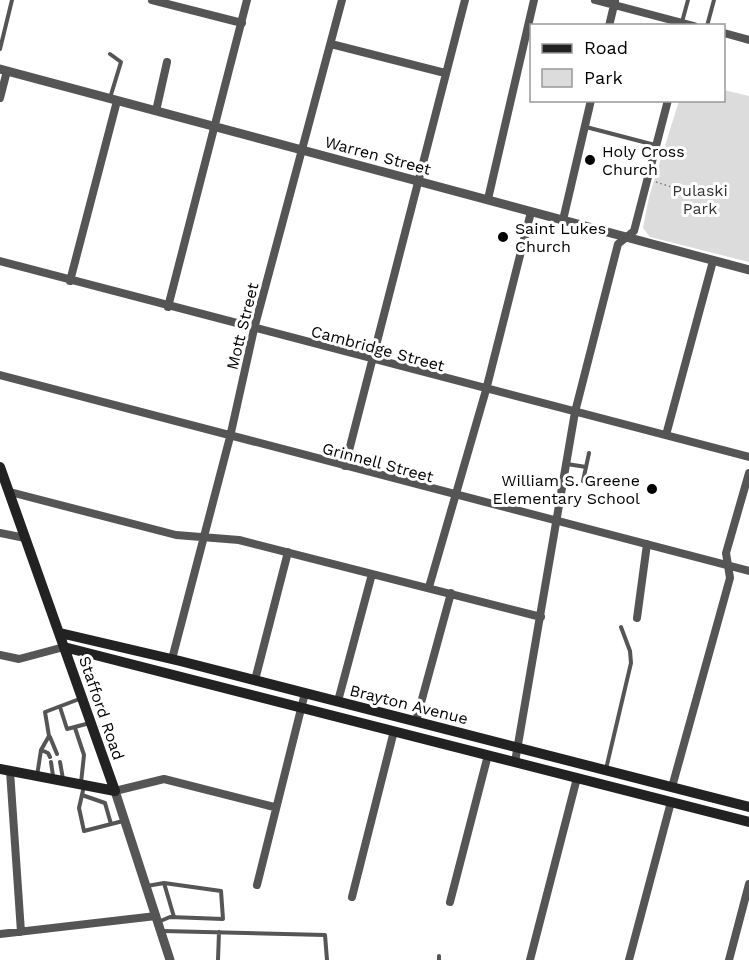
<svg xmlns="http://www.w3.org/2000/svg" width="749" height="960" font-family="'Work Sans',sans-serif">
<rect width="100%" height="100%" fill="#fff"/>
<path fill="#dcdcdc" d="M724,90L749,96V262L650,237L643,228L649,197L679,101L724,100Z"/>
<g fill="none" stroke-linecap="round" stroke-linejoin="round">
<path stroke="#777" stroke-width="1.5" stroke-dasharray="1.5 3" stroke-linecap="butt" d="M656,182L687,192"/>
<path stroke="#555" stroke-width="4" d="M682,22L688,0
M707,26L714,0
M0,49L12,0
M110,54L121,62L110,98
M586,127L655,145
M567,464L586,467L589,453
M583,481L586,467
M60,707L67,729L90,723
M75,728L84,755L81,783
M50,737L57,754
M41,750L48,753L50,757
M51,762L53,776
M60,762L63,779
M606,769L631,663L630,651L621,627
M37,776L41,750L49,736L45,712L82,698
M84,786L79,808L84,831L123,821
M82,795L105,803L111,824
M164,883L174,917
M147,886L164,883L221,891L223,919L170,917L158,922
M163,931L325,935L327,960
M218,960L219,932
M439,960V956"/>
<path stroke="#555" stroke-width="8" d="M152,0L242,23
M595,0L694,26
M609,26L615,1
M724,33L749,40
M331,44L445,73
M0,98L7,71
M156,111L167,62
M488,199L534,0
M563,220L591,100
M0,261L749,457
M70,281L117,101
M168,307L247,0
M0,375L749,571
M666,435L713,261
M345,466L465,0
M10,492L176,535L239,540L541,617
M0,533L25,538
M429,587L486,390L531,212
M637,618L647,544
M0,655L19,659L64,647
M172,659L230,437L254,329L342,0
M255,680L288,552
M338,701L372,574
M416,721L451,593
M515,762L575,412L618,244L634,231L668,100
M10,771L21,932
M672,787L730,578L726,553L749,473
M115,791L164,779L274,807
M257,885L305,693
M352,897L394,731
M450,902L488,755
M0,934L156,916
M530,960L577,778
M629,960L671,802
M729,960L749,884"/>
<path stroke="#555" stroke-width="9" d="M0,69L749,270
M115,791L170,960"/>
<path stroke="#222" stroke-width="10" d="M0,467L115,791
M60,633L180,661L749,807
M64,647L749,822
M0,769L115,791"/>
</g>
<g fill="#000" stroke="#fff" stroke-width="2">
<circle cx="590" cy="160" r="6"/>
<circle cx="503" cy="237" r="6"/>
<circle cx="652" cy="489" r="6"/>
</g>
<g text-anchor="middle" stroke-width="6" stroke-linejoin="round" paint-order="stroke">
<g font-size="16" fill="#000" stroke="#fff" text-anchor="start">
<text x="602" y="157">Holy Cross<tspan x="602" dy="18">Church</tspan></text>
<text x="515" y="234">Saint Lukes<tspan x="515" dy="18">Church</tspan></text>
<text x="640" y="486" text-anchor="end">William S. Greene<tspan x="640" dy="18">Elementary School</tspan></text>
</g>
<g font-size="16" fill="#000" stroke="#fff">
<text transform="translate(378 155) rotate(15)" y="6">Warren Street</text>
<text transform="translate(242 326) rotate(-76)" y="6">Mott Street</text>
<text transform="translate(378 348) rotate(15)" y="6">Cambridge Street</text>
<text transform="translate(378 462) rotate(15)" y="6">Grinnell Street</text>
<text transform="translate(409 704) rotate(14)" y="6">Brayton Avenue</text>
<text transform="translate(102 708) rotate(71)" y="6">Stafford Road</text>
</g>
<g font-size="16" fill="#333" stroke="#fff">
<text x="700" y="196">Pulaski<tspan x="700" dy="18">Park</tspan></text>
</g>
</g>
<rect x="530" y="24" width="195" height="78" fill="#ffffff" stroke="#999999" stroke-width="1.5"/>
<rect x="542" y="44" width="30" height="9" fill="#222222" stroke="#999999" stroke-width="1.5"/>
<text x="584" y="54" font-size="18" fill="#000000">Road</text>
<rect x="542" y="69" width="30" height="18" fill="#dcdcdc" stroke="#999999" stroke-width="1.5"/>
<text x="584" y="84" font-size="18" fill="#000000">Park</text>
</svg>
